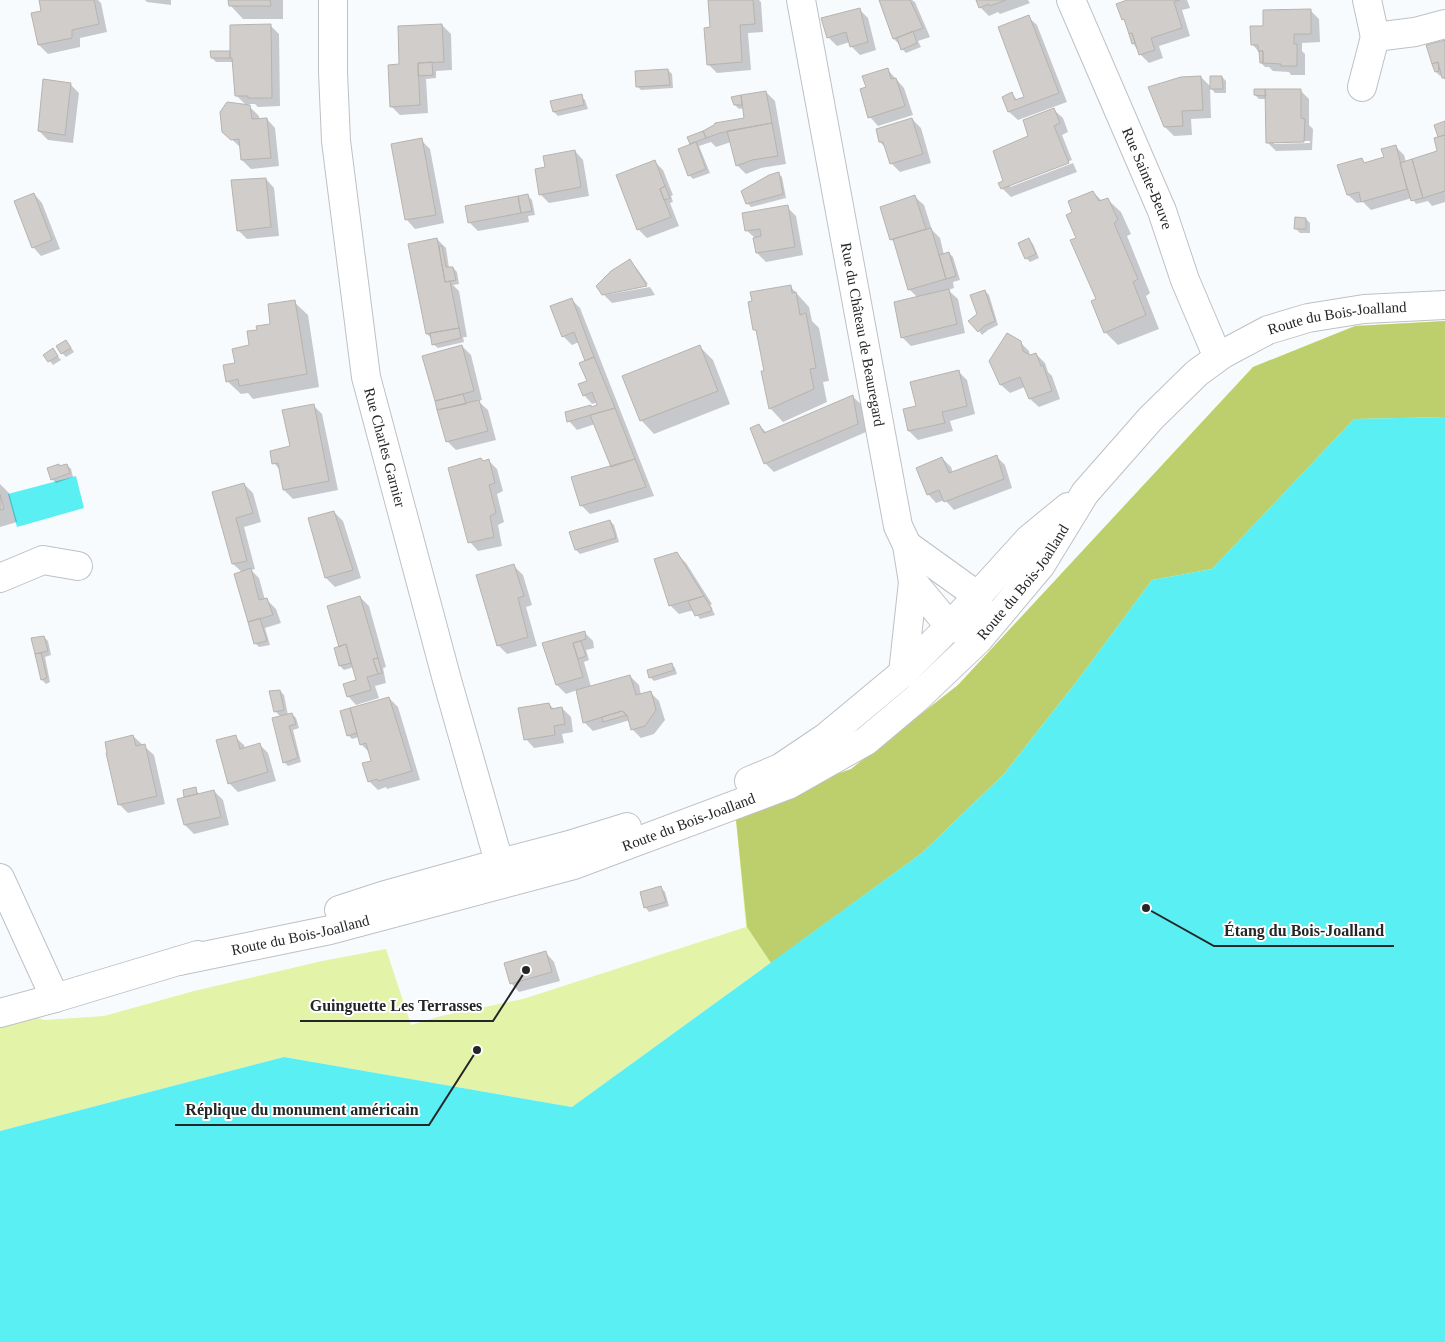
<svg xmlns="http://www.w3.org/2000/svg" width="1445" height="1342" font-family="'Times New Roman',serif">
<rect width="100%" height="100%" fill="#f8fbfe"/>
<path fill="#e3f3a7" d="M1445,321V417L1354,419L1212,569L1152,580L1077,681L922,853L572,1107L284,1057L0,1131V1018L23,1013L44,1020L104,1016L194,991L322,961L386,949L411,1025L441,1016L523,999L746,927L735,810L851,769L958,685L1253,367L1355,326Z"/>
<path fill="#bdcf6d" d="M1445,321V417L1354,419L1212,569L1152,580L1077,681L1004,774L922,853L771,963L747,927L735,810L851,769L958,685L1253,367L1355,326Z"/>
<path fill="#5aeff3" d="M1445,417V1342H0V1131L284,1057L572,1107L922,853L1004,774L1077,681L1152,580L1212,569L1354,419Z
M76,476L84,508L17,527L8,494Z"/>
<path fill="#0003" fill-rule="evenodd" d="M40,0H98L101,3L107,32L80,38V47L48,54L39,45L33,14L43,12Z
M145,0H171V5L147,2Z
M230,0H283V19H243L230,5Z
M709,0H759L761,2L763,32L748,33L751,70L717,73L708,64L711,28Z
M880,0H912L915,2L930,37L918,41L921,47L906,53L902,49L901,46L894,39Z
M977,0H1028L1030,3L1000,14L998,12L989,16L980,7Z
M1131,0H1187L1190,8L1182,10L1190,36L1159,46L1163,58L1149,63L1140,54L1133,43L1126,23L1123,19Z
M859,9L868,18L876,50L860,55L851,46L850,42L837,46L828,37Z
M1310,10L1319,19L1320,42L1302,43V51L1305,54V75H1291L1289,72L1273,71L1269,67H1265L1261,63L1260,53L1252,44L1264,28Z
M1028,17L1037,25L1067,102L1018,120L1009,112L1004,97L1012,94L1018,101L1026,98Z
M270,25L279,34L280,106L258,107L255,104H245L236,95L234,62H216L212,58L232,55Z
M442,25L451,34L452,70L436,71V78L426,79L428,113L400,115L391,106L401,65Z
M1445,41V80L1442,75L1440,76L1436,72L1428,46Z
M668,70L672,74L673,88L641,90L637,86Z
M888,70L904,88L913,115L878,126L870,117L867,88Z
M1201,77L1211,87L1222,77L1226,81V93H1215L1210,87L1211,118L1191,119L1192,135L1174,136L1165,127Z
M70,84L79,93L73,143L48,140L39,131Z
M1300,90L1309,99V125L1313,129L1312,150L1276,151L1267,142V99H1259L1255,95ZM1274,141H1310V143L1274,144Z
M766,92L775,101L786,164L761,168L746,174L737,165L731,142L716,147L711,142L699,146L710,173L693,179L689,175L692,145L689,138L745,119L744,108L739,109L735,105L741,96Z
M581,96L585,100L588,109L558,116L554,112L552,102Z
M250,107L259,116V120L267,119L275,128L279,166L251,169L242,160L241,148L223,131Z
M1054,110L1063,118L1068,132L1062,135L1072,160L1010,184V187L1073,163L1077,172L1011,197L1002,188L1005,181L1030,137Z
M912,119L921,128L931,163L900,172L891,163L885,147L880,142Z
M1445,123V202L1432,206L1428,201L1416,204L1412,198L1371,210L1363,202L1357,203L1348,195L1361,159L1366,164L1385,158L1395,146L1404,155L1406,162L1439,152L1440,137Z
M421,140L430,149L444,223L415,229L407,220Z
M575,151L583,160L589,196L549,203L540,194L546,168Z
M654,161L663,170L673,195L671,196L673,202L670,203L679,226L647,238L638,229Z
M778,173L782,177L786,198L751,207L747,203Z
M266,179L274,188L279,236L247,239L238,230Z
M1093,192L1102,201L1107,199L1121,212L1131,234L1127,236L1150,293L1146,296L1159,329L1118,345L1105,332L1098,300L1077,238L1073,213Z
M34,194L42,203L60,249L41,256L33,247Z
M528,196L532,200L535,215L528,216L529,222L478,231L469,222Z
M915,197L924,205L932,230L940,238L944,255L949,253L953,257L960,280L953,282L954,288L948,290L958,299L965,333L911,346L902,337L918,298L909,289L896,244L891,239Z
M787,207L796,216L803,255L766,262L757,253L755,238L746,230Z
M1306,219L1310,223V233H1300L1296,229Z
M437,239L446,248L449,268H453L457,272L459,284L453,285L459,291L467,337H463L464,342L438,348L433,344L432,339L427,334Z
M1029,240L1033,244L1039,258L1030,262L1026,258Z
M630,261L638,270L648,284L607,292L604,295L597,286Z
M790,286L809,307L812,321L819,328L829,381L823,382L827,402L783,422L770,408L765,372L758,333L754,329L753,302Z
M650,287L655,295L612,303L604,295Z
M985,291L989,295L998,325L988,330L982,335L979,331L978,314Z
M571,299L580,308L654,496L590,514L581,505L612,468L595,424L577,430L569,421L590,406L592,408L599,406L598,402L592,404L584,395L589,382L586,361L579,342L572,345L563,336Z
M294,302L308,315L319,387L253,399L248,393L241,394L227,381L236,364L250,346L258,331L271,325Z
M1020,342L1029,351L1030,356L1036,354L1045,363L1048,372L1052,376L1060,399L1039,407L1030,399L1025,387L1010,393L1001,385Z
M70,346L74,352L66,357L62,353Z
M462,346L471,355L482,400L478,401L488,410L496,440L456,450L447,441L424,357Z
M700,347L713,360L730,404L654,434L641,420Z
M53,350L61,360L53,365L45,355Z
M958,371L967,380L975,414L950,421L953,431L918,440L909,431L904,410L917,407Z
M853,397L862,405L866,432L774,472L765,463L759,425L767,433Z
M313,405L322,414L338,490L293,499L284,490L280,470L274,463L291,447Z
M996,456L1005,465L1012,488L954,510L945,500L936,503L928,494L942,458L951,467L953,473Z
M488,460L497,469L503,491L497,494L504,522L498,525L502,546L478,551L470,542L483,462Z
M59,465L60,467L67,465L71,469L73,477L56,483L52,479Z
M0,484L9,493L17,522L0,527Z
M244,484L253,493L261,522L244,527L255,569L251,570L259,578L265,600H267L276,609L281,623L265,628L270,645L259,647L255,643L242,572L233,564L214,493Z
M334,512L343,521L361,578L335,587L326,578L309,519Z
M610,521L614,525L619,542L580,554L576,550L570,533Z
M677,554L686,563L712,604L710,605L715,615L700,619L694,610L679,614L670,605Z
M514,566L523,575L532,605L526,607L537,646L507,654L498,645Z
M360,597L369,606L386,667L383,668L386,683L375,686L379,698L356,705L348,696L358,681L354,667L344,670L340,666V648Z
M584,632L593,641L594,648L586,650L589,660L584,662L591,687L630,676L639,685L641,695L650,692L659,701L665,720L654,734L641,738L632,729L630,720L593,731L584,722L577,690L566,694L557,685L544,644Z
M44,637L48,641L51,655L45,657L50,682L46,684L42,680L36,653Z
M671,664L675,668L677,674L654,681L650,677Z
M280,691L284,695L288,715L292,714L296,718L299,728L293,730L301,762L288,766L284,762L281,717L275,711Z
M389,698L398,707L420,780L387,789L386,787L378,790L369,781L373,762L371,754L361,744L359,737L352,739L348,735Z
M549,704L554,709L562,708L571,717L573,732L562,734L564,743L534,748L526,739Z
M133,736L154,755L165,804L128,813L119,804Z
M235,737L244,745L245,749L259,744L268,753L276,781L238,792L229,783Z
M195,789L200,795L214,791L223,800L229,825L194,834L185,825L187,798L186,796Z
M661,888L665,892L669,906L649,912L645,907Z
M546,953L554,962L560,981L519,992L511,983Z"/>
<path fill="#d1cdca" stroke="#b7b3af" d="M39,0H94L99,24L72,30V38L38,45L31,13L41,11Z
M228,0H270L271,6H229Z
M708,0H753L755,24L740,25L742,62L707,65L704,28L710,27Z
M879,0H910L923,28L893,39Z
M976,0H1006L990,6L989,4L979,8Z
M1127,0H1180L1174,2L1182,28L1151,38L1155,50L1139,55L1132,33L1129,34L1124,19L1122,20L1116,4Z
M860,8L868,42L850,47L846,32L827,38L821,18Z
M1311,9V34H1294V44H1297V66H1281V64L1263,63V51H1258V45H1251L1250,26H1263V10Z
M1029,15L1059,93L1008,112L1002,97L1012,92L1015,100L1024,97L998,27Z
M271,24L272,98H248V96H235L232,58H230V25Z
M442,24L444,62L418,63L420,105L390,107L388,65L399,64L398,26Z
M913,31L917,43L901,50L897,38Z
M1132,33L1135,43L1132,44L1129,34Z
M1445,40V78H1442L1438,62L1432,64L1426,45Z
M210,51H230V58H211Z
M1259,51H1263V63H1260Z
M432,62L433,75L418,76V63Z
M1438,62L1439,71L1435,72L1432,64Z
M888,68L891,79L896,78L905,106L868,118L860,89L866,87L862,76Z
M668,69L670,85L636,87L635,71Z
M1201,76L1203,110L1182,111L1183,126L1164,127L1148,87L1181,77Z
M1210,76H1222L1223,89H1210Z
M43,79L71,83L65,135L38,131Z
M1254,89H1265L1266,96L1254,95Z
M1265,89H1301V118L1305,119L1304,142L1266,143Z
M766,91L772,123L720,133L706,138L703,131L714,125L715,123L744,118L741,95Z
M582,94L584,105L553,112L550,101Z
M741,95L742,105H734L731,97Z
M227,102L250,105L252,119L267,118L271,158L241,160L239,139L231,140L222,132L220,112Z
M1054,108L1060,123L1054,126L1069,163L1001,189L998,183L1003,181L993,151L1028,136L1023,120Z
M912,118L923,154L890,164L883,142H879L876,129Z
M1445,121V135L1438,137L1434,125Z
M772,123L778,156L752,160L736,166L727,131Z
M703,131L706,138L690,144L687,137Z
M1445,135V191L1423,198L1412,159L1437,151L1434,138Z
M422,138L436,215L405,220L391,144Z
M696,142L706,169L688,176L678,149Z
M1396,145L1407,189L1361,202L1359,192L1347,195L1337,165L1362,158L1364,163L1384,157L1381,149Z
M575,150L581,187L539,195L535,169L545,167L543,156Z
M1412,159L1423,198L1411,201L1400,163Z
M655,160L665,186L660,189L671,217L637,230L616,175Z
M779,172L783,194L746,204L741,191L769,175Z
M266,178L271,227L237,231L231,180Z
M665,186L670,198L664,200L660,189Z
M1093,191L1099,201L1108,198L1118,220L1114,223L1138,279L1133,282L1146,315L1104,333L1091,301L1096,299L1070,240L1076,238L1066,215L1072,212L1068,201Z
M34,193L52,240L32,248L14,201Z
M528,194L532,211L521,213L518,196Z
M915,195L926,229L890,240L880,207Z
M518,196L521,213L468,223L465,206Z
M788,205L795,247L756,253L753,238L761,236L760,229L745,231L742,213Z
M1295,217L1306,218V229H1294Z
M931,228L946,279L908,290L893,239Z
M437,238L445,282L450,281L459,328L426,334L408,244Z
M1029,238L1036,254L1025,259L1018,243Z
M439,246H442L446,267H453L456,280L445,282Z
M949,252L956,276L946,279L939,255Z
M630,259L647,286L602,295L596,286L611,271Z
M791,285L792,293L796,292L800,315L806,313L816,368L810,369L814,389L769,409L761,371H764L756,330H753L748,302L752,301L750,292Z
M949,289L957,324L901,338L894,302Z
M985,290L995,321L984,326L978,332L968,321L977,314L970,295Z
M572,298L594,357L585,361L574,332L562,337L550,306Z
M295,300L307,374L239,386L238,379L226,382L223,365L235,363L232,349L249,345L247,331L257,330L256,326L270,324L268,304Z
M459,328L461,338L432,345L430,333Z
M1007,333L1021,341L1023,351L1030,355L1036,353L1041,366L1043,365L1052,391L1029,399L1020,377L1000,385L989,361Z
M66,340L71,348L61,354L56,346Z
M462,345L474,391L435,401L422,356Z
M700,345L718,391L640,421L622,376Z
M53,348L58,356L48,362L43,355Z
M594,357L615,408L567,422L565,412L591,405V407L597,405L592,392L583,396L578,384L587,381L579,363Z
M959,370L967,406L942,412L945,423L908,431L903,409L916,406L910,382Z
M463,394L466,404L437,410L435,401Z
M853,395L858,424L764,464L750,428L759,424L764,433Z
M479,400L488,431L446,442L437,410Z
M314,404L329,481L283,490L278,463L272,464L270,451L290,446L282,410Z
M615,408L635,459L611,467L590,415Z
M997,455L1004,479L944,502L939,490L927,495L916,468L942,457L949,473Z
M481,458L483,461L489,459L495,483L489,485L496,513L490,516L494,537L468,543L448,468Z
M635,459L646,487L580,506L571,477Z
M59,464V466L67,464L70,473L51,480L47,468Z
M244,483L253,513L236,518L247,561L232,564L212,492Z
M0,494L4,509L0,510Z
M334,511L353,570L325,578L308,518Z
M610,520L616,538L575,550L569,532Z
M677,552L704,596L669,606L654,559Z
M514,564L524,596L518,598L528,637L497,646L476,575Z
M251,568L259,600L267,598L273,615L248,622L234,574Z
M360,596L378,658L373,659L378,674L367,677L371,690L347,697L343,684L356,680L346,644L339,647L327,606Z
M704,596L712,609L711,611L695,616L688,601Z
M260,618L267,641L254,644L248,622Z
M585,631L586,639L573,643L583,677L556,685L542,643Z
M44,636L48,651L35,654L31,638Z
M581,641L586,656L578,659L573,643Z
M346,644L351,663L339,666L334,648Z
M41,653L47,678L41,680L35,654Z
M378,658L382,673L378,674L373,659Z
M672,663L674,670L649,678L647,670Z
M630,675L636,695L651,691L656,710L645,726L631,730L627,715L622,711L583,723L576,690Z
M280,690L284,710L274,712L269,691Z
M389,697L412,771L378,781L377,779L368,782L362,763L371,761L366,743L360,745L350,708Z
M549,703L551,709L562,707L565,724L554,726L555,735L524,740L518,708Z
M350,708L357,733L347,736L340,711Z
M622,711L627,715L603,722L602,717Z
M292,713L296,724L289,726L298,758L283,763L272,718Z
M133,735L136,746L145,744L157,796L118,805L106,753H107L105,742Z
M236,735L240,749L260,743L268,772L228,784L216,740Z
M196,787L197,794L184,797L183,790Z
M214,790L221,817L184,825L177,799Z
M661,886L666,902L644,908L640,892Z
M546,951L552,972L510,984L504,963Z"/>
<g fill="none" stroke-linecap="round" stroke-linejoin="round">
<defs>
<g id="minor">
<path id="s1" d="M333,0V72L336,141L366,377L447,680L495,848L505,880"/>
<path id="s2" d="M801,0L898,526L907,545L913,582L942,617L951,625L967,633"/>
<path id="s3" d="M1071,0L1162,211L1185,280L1213,346L1223,354"/>
<path d="M1367,0L1375,37L1415,32L1445,24"/>
<path d="M1362,87L1375,37"/>
<path d="M907,545L978,596L979,615"/>
<path d="M0,578L43,560L78,566"/>
<path d="M903,673L913,582"/>
<path d="M749,781L780,768L826,737L903,673L951,625L1029,539L1068,507"/>
<path d="M0,878L55,998"/>
<path d="M339,910L382,896L500,863L569,845L627,827"/>
<path id="s4" d="M179,961L330,930L574,865L788,785L866,741L916,699L978,640L1041,565L1085,493L1151,418L1197,373L1223,354L1268,330L1308,318L1364,309L1445,305"/>
<path d="M0,1013L55,998L198,955"/>
</g>
</defs>
<use href="#minor" stroke="#bdc1c5" stroke-width="30"/>
<use href="#minor" stroke="#fff" stroke-width="28"/>
</g>
<g text-anchor="middle" stroke-width="4" stroke-linejoin="round" paint-order="stroke">
<g font-size="15" fill="#242627" stroke="#fff">
<text dy="5" stroke="none"><textPath href="#s3" startOffset="194">Rue Sainte-Beuve</textPath></text>
<text dy="5" stroke="none"><textPath href="#s4" startOffset="1376">Route du Bois-Joalland</textPath></text>
<text dy="5" stroke="none"><textPath href="#s2" startOffset="340">Rue du Château de Beauregard</textPath></text>
<text dy="5" stroke="none"><textPath href="#s1" startOffset="452">Rue Charles Garnier</textPath></text>
<text dy="5" stroke="none"><textPath href="#s4" startOffset="949">Route du Bois-Joalland</textPath></text>
<text dy="5" stroke="none"><textPath href="#s4" startOffset="529">Route du Bois-Joalland</textPath></text>
<text dy="5" stroke="none"><textPath href="#s4" startOffset="124">Route du Bois-Joalland</textPath></text>
</g>
</g>
<path fill="none" stroke="#242627" stroke-width="2" d="M1146 908L1214 946H1394M526 970L493 1021H300M477 1050L429 1125H175"/>
<g fill="#242627" stroke="#fff" stroke-width="2">
<circle cx="1146" cy="908" r="5"/>
<circle cx="526" cy="970" r="5"/>
<circle cx="477" cy="1050" r="5"/>
</g>
<g font-size="16" text-anchor="middle" font-weight="bold" fill="#242627" stroke="#fff" stroke-width="4" stroke-linejoin="round" paint-order="stroke">
<text x="1304" y="936">Étang du Bois-Joalland</text>
<text x="396" y="1011">Guinguette Les Terrasses</text>
<text x="302" y="1115">Réplique du monument américain</text>
</g>
</svg>
